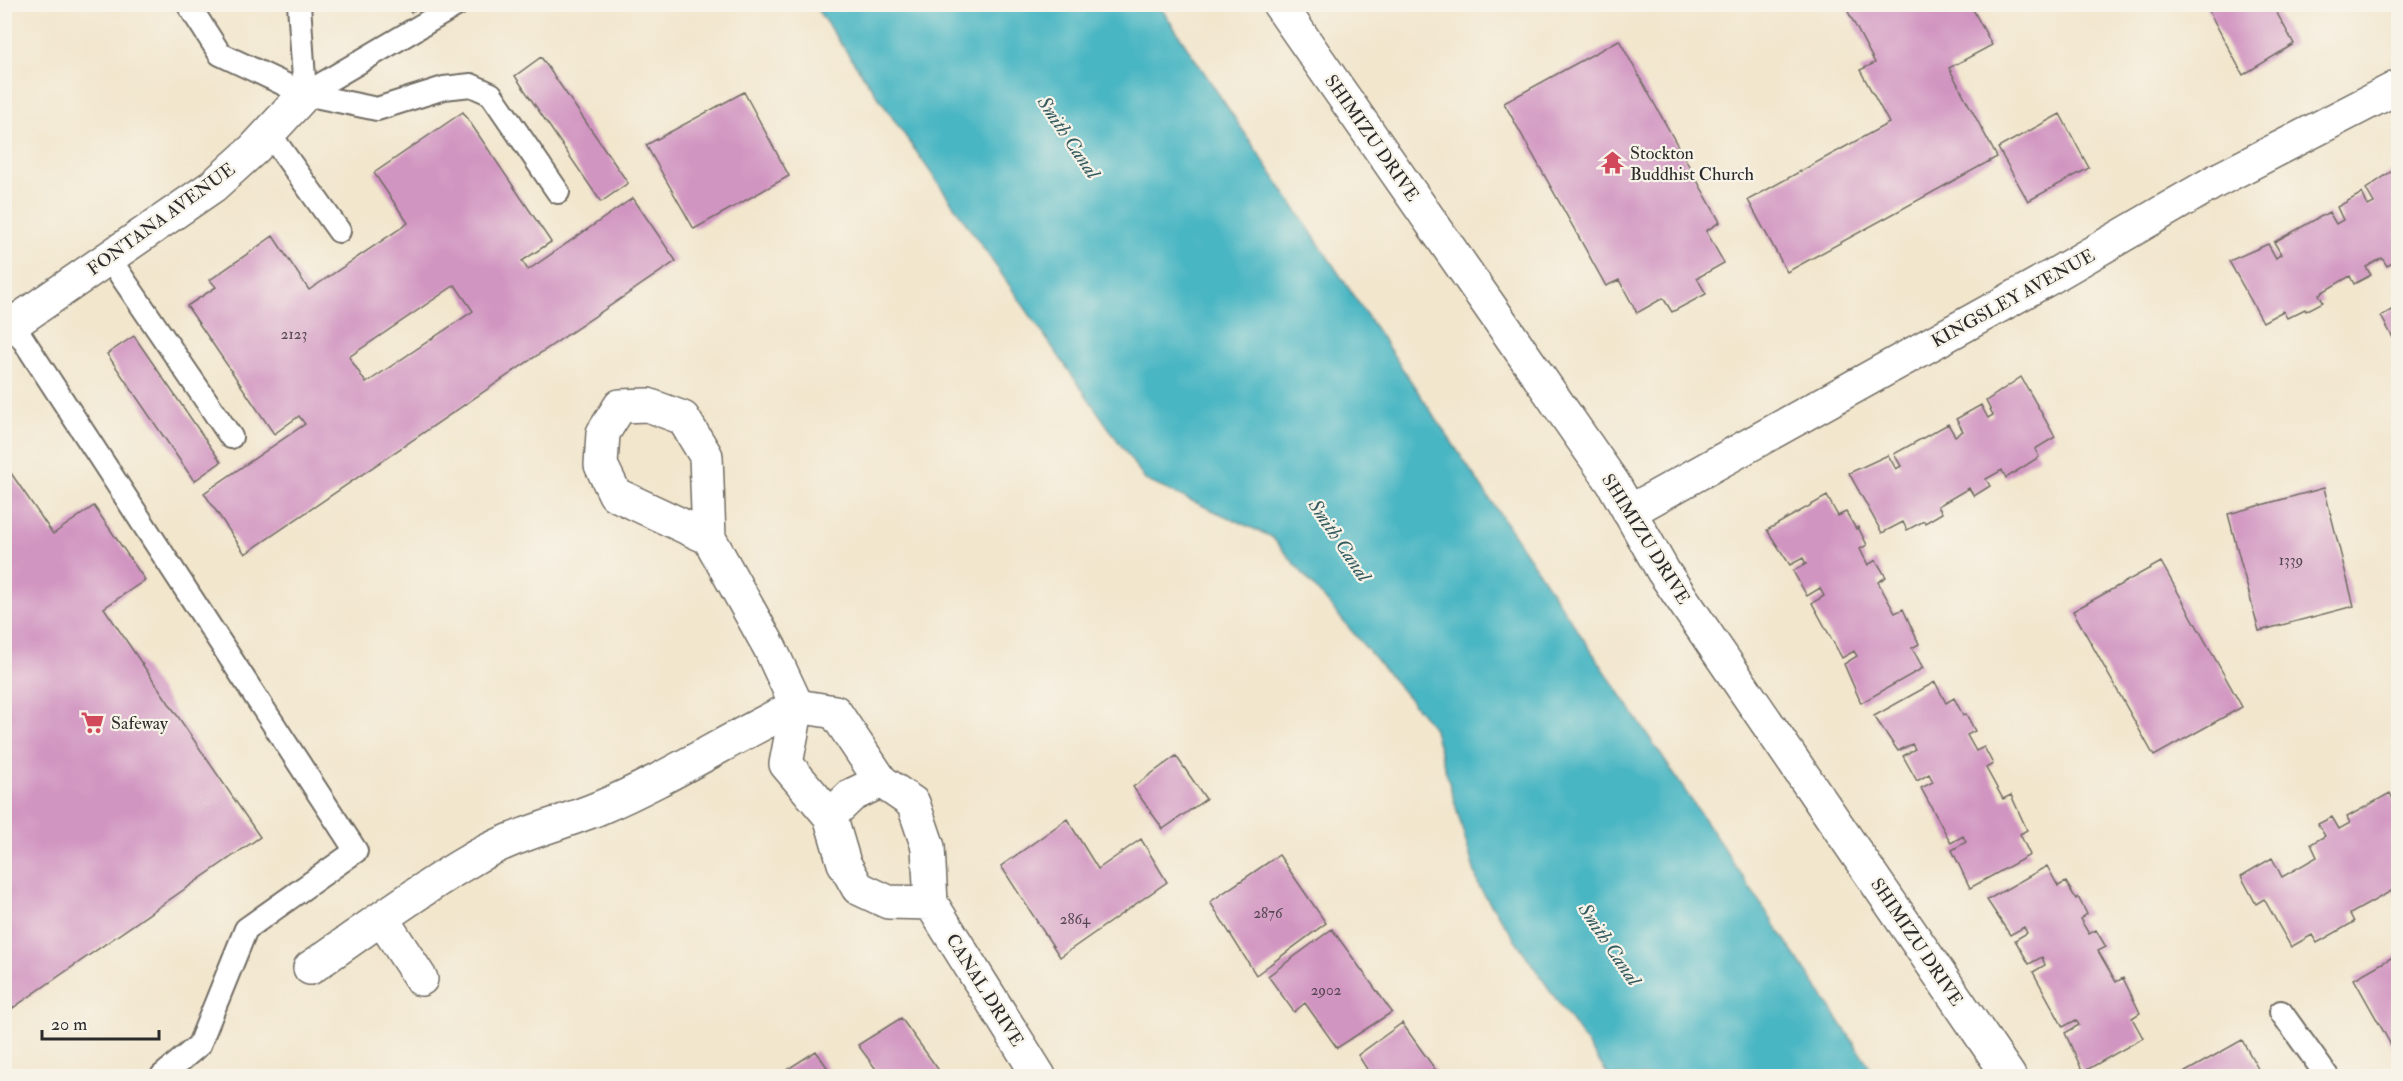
<svg xmlns="http://www.w3.org/2000/svg" width="2403" height="1081" font-family="'IM FELL Double Pica',serif">
<rect width="100%" height="100%" fill="#f7f3e8"/>
<filter id="ink" filterUnits="userSpaceOnUse"><feTurbulence type="fractalNoise" baseFrequency=".0167" numOctaves="2"/><feDisplacementMap in="SourceGraphic" scale="12" xChannelSelector="R" yChannelSelector="G"/><feConvolveMatrix kernelMatrix="1 2 1 2 8 2 1 2 1" color-interpolation-filters="sRGB"/></filter>
<filter id="wash" filterUnits="userSpaceOnUse"><feTurbulence type="fractalNoise" baseFrequency=".008" numOctaves="4" result="noise"/><feDisplacementMap in="SourceGraphic" scale="24" xChannelSelector="R" yChannelSelector="G"/><feGaussianBlur stdDeviation="1.35" result="paint"/><feColorMatrix in="noise" values="0 0 0 0 0 0 0 0 0 0 0 0 0 0 0 0 0 1.4 0 .05"/><feComposite in="paint" operator="in"/></filter>
<g filter="url(#wash)">
<rect width="100%" height="100%" fill="#f2e6cd"/>
<path fill="#48b6c3" stroke="#3a7077" stroke-width="1.5" d="M814,5H1159L1876,1076H1609L1479,887L1433,727L1272,537L1145,480Z"/>
<g id="blocks">
<path fill="#d195c1" fill-rule="evenodd" d="M405,4H424L411,13Z
M1844,4H1970L1992,45L1949,68L1997,157L1787,272L1748,200L1889,123L1860,70L1875,63Z
M2205,4H2272L2294,44L2243,75Z
M1619,40L1720,222L1706,231L1724,263L1697,278L1706,294L1672,312L1663,298L1637,313L1619,280L1606,286L1504,103Z
M541,57L628,183L601,202L515,76Z
M744,92L789,176L694,229L646,145Z
M463,112L551,242L522,261L528,270L633,198L676,261L245,554L204,493L305,424L299,416L274,434L187,306L216,287L210,280L273,236L309,290L408,223L374,173ZM455,285L473,311L366,383L349,357Z
M2060,114L2089,168L2028,201L1998,148Z
M2398,167V260L2387,266L2382,258L2366,267L2371,275L2354,284L2350,276L2319,294L2323,302L2306,311L2305,309L2287,318L2283,311L2263,322L2229,261L2268,244L2276,258L2281,254L2274,242L2329,212L2336,224L2343,220L2337,207L2362,193L2368,206L2374,203L2366,189Z
M2398,306V347L2381,316Z
M134,336L221,462L194,481L107,354Z
M2021,377L2055,437L2035,449L2039,457L2006,478L2002,470L1986,479L1990,486L1974,496L1969,488L1938,506L1942,513L1925,523L1924,521L1907,530L1903,522L1882,533L1849,473L1888,455L1896,469L1901,466L1894,454L1948,424L1955,436L1963,431L1956,419L1981,405L1988,418L1993,415L1986,401Z
M4,463L53,534L94,506L145,580L104,608L260,837L4,1014Z
M2324,488L2354,606L2259,631L2228,514Z
M1827,496L1838,516L1846,512L1856,529L1858,527L1867,545L1860,549L1868,565L1876,560L1886,577L1878,582L1895,613L1903,609L1919,644L1912,648L1923,668L1861,703L1844,664L1857,656L1854,651L1842,658L1812,603L1824,596L1820,588L1807,596L1793,571L1806,564L1803,558L1790,565L1767,530Z
M2161,562L2242,707L2154,756L2073,611Z
M1935,682L1946,703L1954,698L1963,715L1966,714L1975,731L1967,735L1976,751L1984,747L1993,764L1986,768L2003,799L2011,795L2027,830L2020,834L2030,855L1970,888L1952,850L1966,842L1963,836L1951,843L1921,788L1933,782L1929,774L1917,781L1903,756L1915,749L1912,744L1898,751L1874,716Z
M1176,756L1206,799L1163,829L1133,787Z
M2390,793L2394,801L2398,799V899L2393,890L2350,914L2354,922L2317,943L2312,935L2291,947L2264,899L2256,904L2241,876L2272,858L2282,877L2317,857L2311,844L2325,836L2318,824L2332,817L2339,829L2350,823L2347,817Z
M1067,819L1098,869L1141,839L1167,882L1060,957L1001,866Z
M1279,855L1326,923L1256,975L1210,902Z
M2047,866L2058,886L2066,882L2076,899L2078,897L2087,914L2080,919L2089,934L2096,930L2106,947L2098,951L2116,982L2123,978L2140,1013L2132,1018L2143,1038L2083,1072L2065,1033L2079,1025L2076,1020L2063,1027L2033,972L2045,965L2042,957L2029,964L2015,940L2027,933L2024,927L2010,935L1987,900Z
M1332,929L1392,1012L1337,1048L1305,1003L1294,1012L1268,976Z
M2398,954V1050L2395,1052L2354,979Z
M901,1018L943,1076H881L858,1045Z
M1402,1023L1440,1076H1367L1370,1074L1358,1055Z
M2242,1040L2262,1076H2178Z
M816,1051L833,1076H777Z"/>
</g>
</g>
<g filter="url(#ink)">
<use href="#blocks" fill-opacity="0" stroke="#716c64" stroke-width="1.5"/>
<g fill="none" stroke-linecap="round" stroke-linejoin="round">
<defs>
<path id="service" d="M188,4L220,54L305,94L377,109L444,88L471,85L491,94L558,192
M299,4L305,94
M305,94L458,4
M269,133L339,231
M109,258L231,437
M13,324L356,851L246,929L199,1045L162,1076
M2281,1012L2327,1076"/>
<path id="minor" d="M1279,4L1613,483L1663,571L2009,1076
M4,330L213,186L254,149L305,94
M1629,512L2051,277L2216,181L2398,87
M709,538L615,494L601,465L603,433L620,406L648,405L683,418L706,456L709,538L770,648L797,706L786,764L830,816L844,863L858,888L888,902L931,903
M797,706L835,712L881,781L913,803L928,847L931,903L1039,1076
M830,816L852,795L881,781
M382,919L421,979
M310,968C363,932 414,893 469,861C509,836 555,826 599,808C668,779 730,738 797,706"/>
</defs>
<use href="#service" stroke="#716c64" stroke-width="26"/>
<use href="#minor" stroke="#716c64" stroke-width="36"/>
<use href="#service" stroke="#fff" stroke-width="22"/>
<use href="#minor" stroke="#fff" stroke-width="33"/>
</g>
</g>
<defs>
<symbol id="temple-bare" viewBox="-9 -9 18 18"><path d="M0-6L5-2H3V0L6.5 2.5H4V6H1.5V3h-3V6H-4V2.5H-6.5L-3 0V-2H-5Z" fill="#d1495b" stroke="#f7f3e8" stroke-width="2.5" paint-order="stroke"/></symbol>
<symbol id="supermarket-bare" viewBox="-9 -9 18 18"><path d="M-6-5.5h2.5l.6 2H6L4.5 2H-2.5L-4.4-4H-6ZM-1.5 3.2a1.3 1.3 0 1 0 .1 0ZM3 3.2a1.3 1.3 0 1 0 .1 0Z" fill="#d1495b" stroke="#f7f3e8" stroke-width="2.5" paint-order="stroke"/></symbol>
</defs>
<g fill-rule="evenodd">
<use href="#temple-bare" x="1596" y="146" width="33" height="33"/>
<use href="#supermarket-bare" x="76" y="706" width="33" height="33"/>
</g>
<g text-anchor="middle" stroke-width="4.5" stroke-linejoin="round" paint-order="stroke">
<g font-size="15" fill="#544650">
<text x="294" y="339">2123</text>
<text x="2291" y="565">1339</text>
<text x="1268" y="918">2876</text>
<text x="1075" y="924">2864</text>
<text x="1326" y="995">2902</text>
</g>
<g font-size="18" fill="#2b2b2b" stroke="#f7f3e8">
<text transform="translate(1372 138) rotate(55)" y="6">SHIMIZU DRIVE</text>
<text transform="translate(161 219) rotate(-36)" y="6">FONTANA AVENUE</text>
<text transform="translate(2013 298) rotate(-29)" y="6">KINGSLEY AVENUE</text>
<text transform="translate(1646 539) rotate(58)" y="6">SHIMIZU DRIVE</text>
<text transform="translate(1917 942) rotate(56)" y="6">SHIMIZU DRIVE</text>
<text transform="translate(985 990) rotate(58)" y="6">CANAL DRIVE</text>
</g>
<g font-size="18" fill="#2b2b2b" stroke="#f7f3e8" text-anchor="start">
<text x="1630" y="159">Stockton<tspan x="1630" dy="21">Buddhist Church</tspan></text>
<text x="111" y="729">Safeway</text>
</g>
<g font-size="20" font-style="italic" fill="#355c60" stroke="#f7f3e8">
<text transform="translate(1069 137) rotate(56)" y="7">Smith Canal</text>
<text transform="translate(1340 540) rotate(56)" y="7">Smith Canal</text>
<text transform="translate(1610 944) rotate(56)" y="7">Smith Canal</text>
</g>
</g>
<rect width="2403" height="1081" fill="none" stroke="#f7f3e8" stroke-width="24"/>
<path d="M42 1030v9h117v-9" fill="none" stroke="#2b2b2b" stroke-width="3"/>
<text x="51" y="1030" font-size="18" fill="#2b2b2b" stroke="#f7f3e8" stroke-width="4.5" paint-order="stroke">20 m</text>
</svg>
